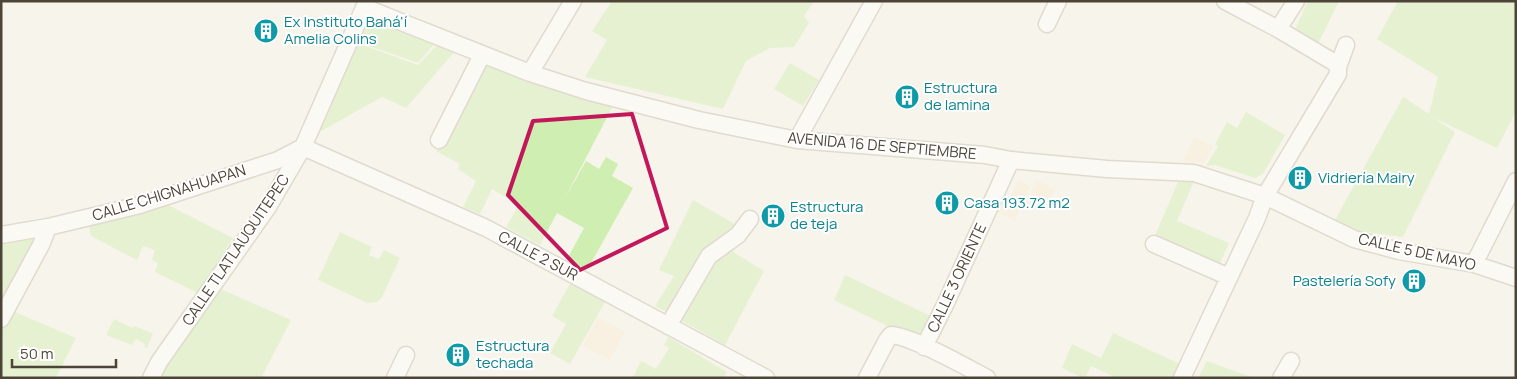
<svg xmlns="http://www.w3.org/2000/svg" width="1517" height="379" font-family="Manrope,sans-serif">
<rect width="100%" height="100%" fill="#f7f4eb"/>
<path fill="#f9ecd5" d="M1195,137L1213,146L1203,166L1194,161L1191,165L1182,161Z
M1018,180L1030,186L1015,221L993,210L997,202L1006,206Z
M1036,180L1055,189L1049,201L1030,193Z
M598,317L625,332L610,360L583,346Z"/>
<path fill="#cfeeb1" d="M612,1H814L804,16L809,23L794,47L770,48L746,61L723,109L585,77L607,40L592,31Z
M1308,1H1339L1317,46L1295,29Z
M1398,1H1516V111L1497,148L1434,118L1455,132L1403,237L1358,231L1335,220L1403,97L1429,114L1438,77L1377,39Z
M369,14L438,40L418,63L358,42Z
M357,43L418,65L439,43L455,51L406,108L382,97L316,134Z
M483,61L615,102L564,200L586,161L599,169L606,157L618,164L612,176L633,188L586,272L566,261L584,228L557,213L540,245L506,227L519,205L492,189L480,214L463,207L476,181L458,169L460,164L436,151Z
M790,63L819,80L803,106L774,89Z
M1246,112L1285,135L1263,174L1255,178L1215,165L1206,166L1218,146L1215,144L1227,122L1237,128Z
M1181,175L1194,181L1177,221L1229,243L1218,268L1153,240Z
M693,200L740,227L671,314L655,306L674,276L659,270Z
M162,202L233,238L198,293L155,272L158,263L152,260L155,250L143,246L137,260L91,236L88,222Z
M340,232L372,247L369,255L379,259L384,250L400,258L382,297L377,302L368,303L318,280Z
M43,233L1,309V239Z
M725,247L764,271L725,345L677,318Z
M845,275L935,318L923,343L834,300Z
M572,280L606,300L570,364L550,353L566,324L552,316Z
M216,287L291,320L261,378H156Z
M10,310L76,338L56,378H1V326Z
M114,319L133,328L134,326L153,333L147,348L144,347L145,344L136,339L132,345L106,335Z
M1113,333L1180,364L1174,378H1117L1091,366L1085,378H1083L1062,368L1072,344L1101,358Z
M668,337L727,372L723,378L633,377L641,361L656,369L669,348L664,345Z
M1207,361L1254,378H1198Z"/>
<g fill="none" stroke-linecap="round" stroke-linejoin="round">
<defs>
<path id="minor" d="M1225,1L1278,29L1335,63L1338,67
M366,8L530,73L586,91L699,120L797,140L985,155L1011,160L1107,169L1194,173L1265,196L1354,239L1399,251L1474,264L1516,278
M1047,24L1058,1
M1278,29L1296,1
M530,73L573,1
M439,140L482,55
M797,140L874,1
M303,147L486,228L766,378
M1,235L48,227L140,205L278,160L303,147
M1154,244L1229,277
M1474,264L1516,181
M1,319L41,245L48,227
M668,326L709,256L738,235L750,219
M924,347L945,305L1011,160
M151,378L159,362L268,207L303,147L367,1
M395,378L406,355
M867,378L887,340L891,335C912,336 966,367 987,378
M1182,378L1257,218L1265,196L1338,74V67L1346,45
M1281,378L1291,361"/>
</defs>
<use href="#minor" stroke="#c3bcac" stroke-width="19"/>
<use href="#minor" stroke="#fff" stroke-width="16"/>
</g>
<path d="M0 0H1517V379H0ZM632,114L667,228L580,270L508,195L533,121Z" fill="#f7f4eb" fill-opacity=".55" fill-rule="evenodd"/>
<path fill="none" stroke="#c2185b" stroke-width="4" stroke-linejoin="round" d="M632,114L667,228L580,270L508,195L533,121Z"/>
<defs>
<symbol id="building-disc" viewBox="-11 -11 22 22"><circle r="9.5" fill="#0f9aa8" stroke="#fff"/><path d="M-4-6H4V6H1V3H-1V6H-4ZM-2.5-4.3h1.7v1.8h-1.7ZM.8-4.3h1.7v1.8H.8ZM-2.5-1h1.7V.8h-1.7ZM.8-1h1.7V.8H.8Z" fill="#fff"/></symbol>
</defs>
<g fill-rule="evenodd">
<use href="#building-disc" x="252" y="17" width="28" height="28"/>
<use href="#building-disc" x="893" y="83" width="28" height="28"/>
<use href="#building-disc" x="1286" y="164" width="28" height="28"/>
<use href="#building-disc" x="933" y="189" width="28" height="28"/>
<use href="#building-disc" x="759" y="202" width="28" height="28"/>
<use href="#building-disc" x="1400" y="267" width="28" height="28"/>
<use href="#building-disc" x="444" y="341" width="28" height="28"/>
</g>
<g text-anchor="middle" stroke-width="4" stroke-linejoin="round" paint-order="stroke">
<g font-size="15" fill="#0d838f" stroke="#fff" text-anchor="start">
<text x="284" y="27">Ex Instituto Bahá'í<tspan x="284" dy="17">Amelia Colins</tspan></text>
<text x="924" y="93">Estructura<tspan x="924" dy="17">de lamina</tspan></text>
<text x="1318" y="183">Vidriería Mairy</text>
<text x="964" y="208">Casa 193.72 m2</text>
<text x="790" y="212">Estructura<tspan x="790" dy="17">de teja</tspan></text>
<text x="1396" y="286" text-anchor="end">Pastelería Sofy</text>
<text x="476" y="351">Estructura<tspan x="476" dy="17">techada</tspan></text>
</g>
<g font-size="15" fill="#4c4537" stroke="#fff">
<text transform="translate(882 146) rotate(5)" y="5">AVENIDA 16 DE SEPTIEMBRE</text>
<text transform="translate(169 193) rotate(-17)" y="5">CALLE CHIGNAHUAPAN</text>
<text transform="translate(236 250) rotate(-56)" y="5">CALLE TLATLAUQUITEPEC</text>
<text transform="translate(1417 252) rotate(13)" y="5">CALLE 5 DE MAYO</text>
<text transform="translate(538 256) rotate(28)" y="5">CALLE 2 SUR</text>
<text transform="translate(957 278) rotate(-65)" y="5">CALLE 3 ORIENTE</text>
</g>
</g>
<rect width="1517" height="379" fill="none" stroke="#4c4537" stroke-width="5"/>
<path d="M12 359v8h104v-8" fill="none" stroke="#4c4537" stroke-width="2.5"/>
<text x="20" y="359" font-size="15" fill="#4c4537" stroke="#ffffff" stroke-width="4" paint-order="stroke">50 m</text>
</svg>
